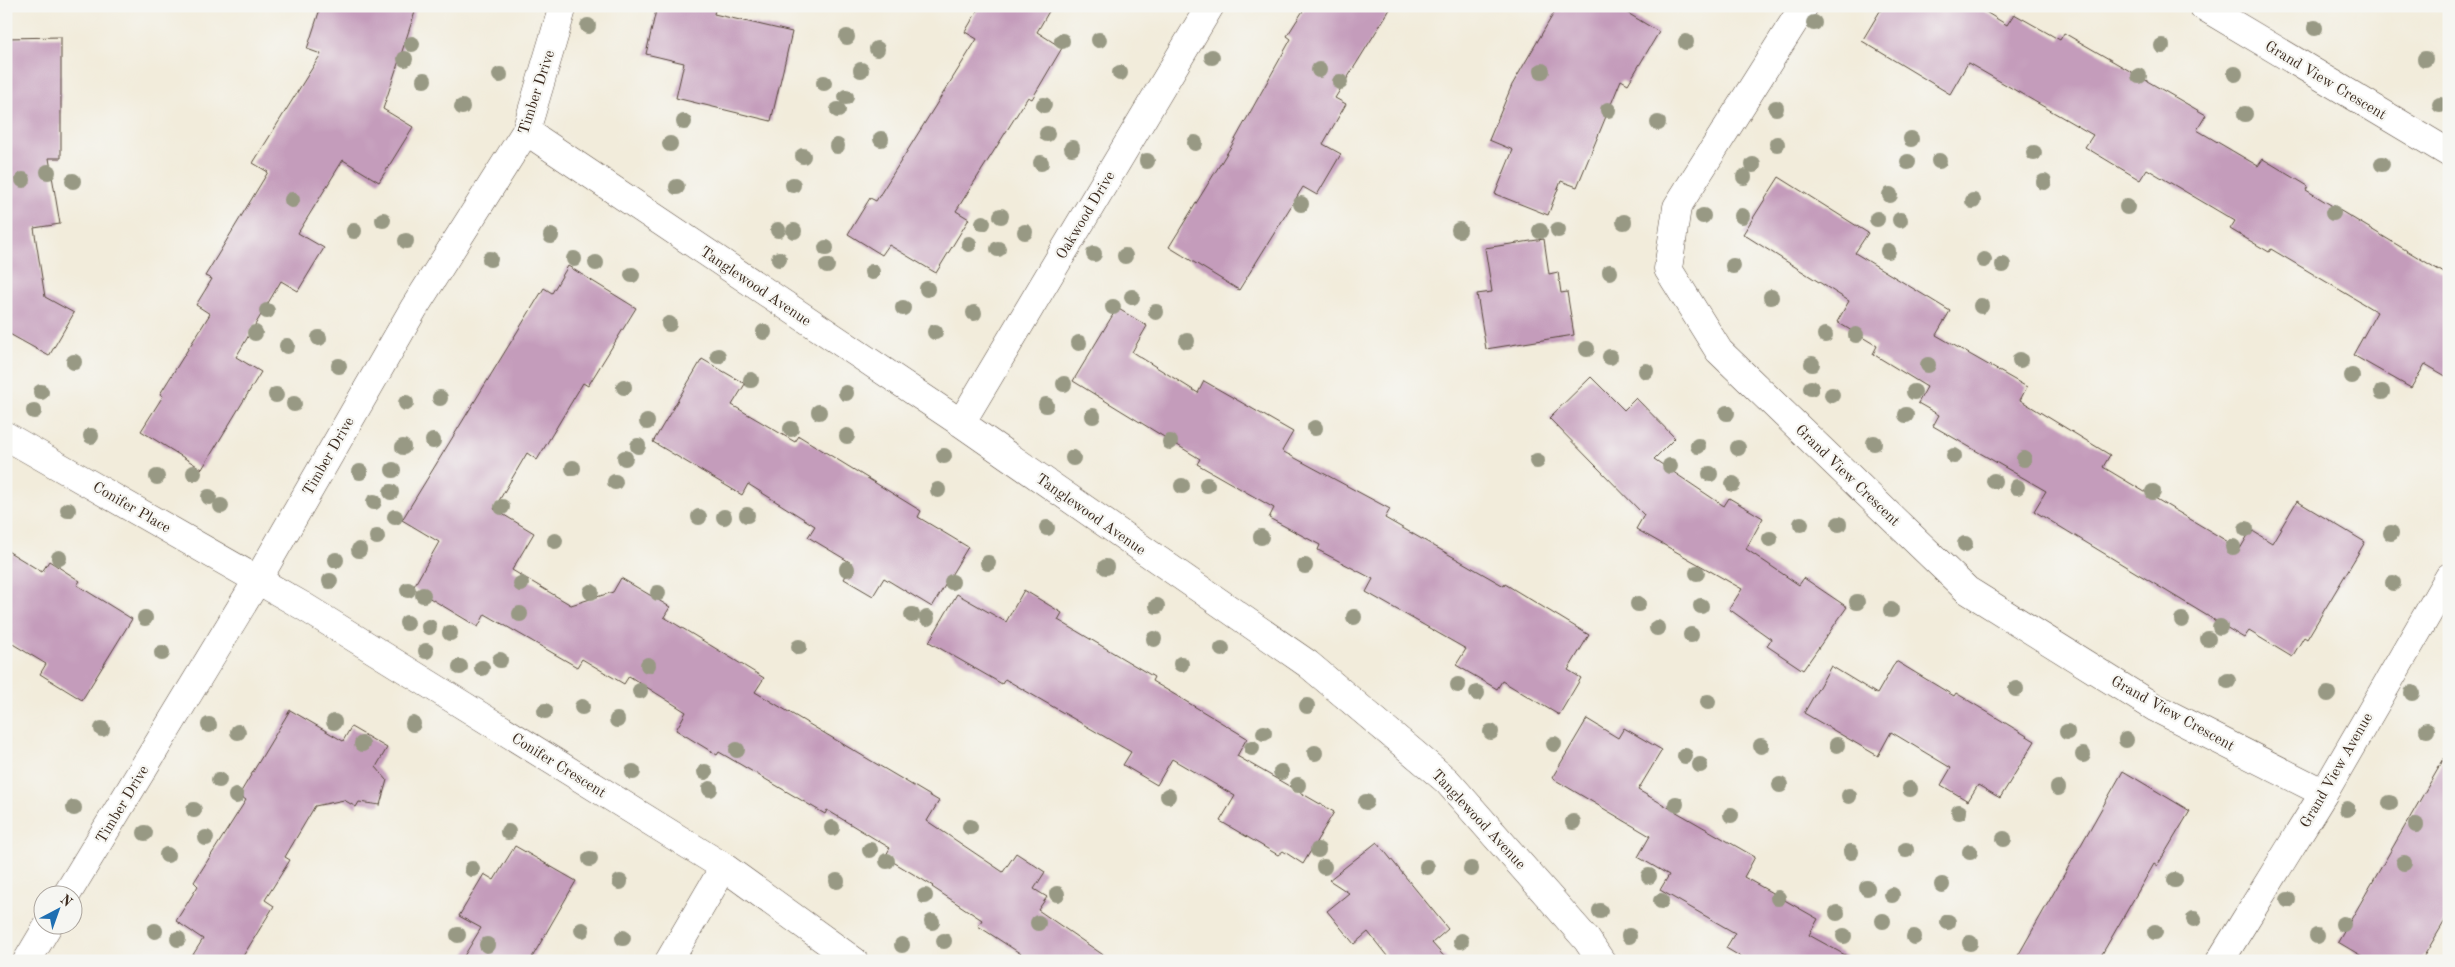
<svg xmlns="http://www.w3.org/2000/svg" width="2455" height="967" font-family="'Old Standard TT',serif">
<rect width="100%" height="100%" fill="#f6f6f2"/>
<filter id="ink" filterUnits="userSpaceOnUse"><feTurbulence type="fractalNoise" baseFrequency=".02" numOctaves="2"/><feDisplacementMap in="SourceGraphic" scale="10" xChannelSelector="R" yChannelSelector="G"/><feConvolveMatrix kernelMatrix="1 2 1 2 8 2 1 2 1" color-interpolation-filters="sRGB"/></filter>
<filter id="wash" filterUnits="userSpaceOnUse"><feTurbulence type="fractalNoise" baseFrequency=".0096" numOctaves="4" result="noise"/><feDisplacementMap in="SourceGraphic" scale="20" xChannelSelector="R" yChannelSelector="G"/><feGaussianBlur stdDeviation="1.12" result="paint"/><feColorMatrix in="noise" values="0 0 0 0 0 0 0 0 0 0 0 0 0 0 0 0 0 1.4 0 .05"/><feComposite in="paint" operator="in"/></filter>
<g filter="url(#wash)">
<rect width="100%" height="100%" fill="#f2ecdb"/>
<g id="blocks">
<path fill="#c49cbb" d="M321,6H417L383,109L413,127L379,182L343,160L298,233L324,248L298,291L281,281L236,357L261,372L202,469L141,431L163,396L160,394L210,314L196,305L212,279L205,276L268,172L253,163L321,54L307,49Z
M657,6H716L714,14L792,32L771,121L676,98L684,63L646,54Z
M980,6H1052L1037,32L1062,48L1032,99L1028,97L956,211L969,219L936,273L889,245L882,255L848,234L870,198L876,201L977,39L965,32Z
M1306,6H1392L1335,98L1346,104L1323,144L1341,154L1317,195L1303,187L1239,290L1169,247L1232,145L1291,39L1287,36Z
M1558,6H1616L1659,32L1628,84L1621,80L1577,187L1561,181L1548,215L1495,194L1513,150L1489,140L1512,85Z
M1883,6H1976L2007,25L2014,14L2060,40L2064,33L2206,115L2197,130L2258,166L2263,159L2308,186L2306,190L2449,276V378L2425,364L2411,388L2353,355L2377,312L2271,249L2269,252L2230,229L2235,221L2147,169L2140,180L2085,147L2093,135L1968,63L1950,94L1862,41Z
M61,37V158H49L60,224L34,228L45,297L74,313L49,356L6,332V38Z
M1779,177L1868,233L1855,253L1950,311L1936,335L2027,387L2020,400L2110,455L2103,467L2240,549L2251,530L2272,543L2297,501L2365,542L2307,639L2304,637L2292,657L2249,631L2244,638L2034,511L2046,491L1933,426L1939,415L1918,403L1927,387L1873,354L1877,346L1837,322L1849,301L1743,234Z
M1544,239L1549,274L1558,272L1561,293L1567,292L1574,335L1486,349L1477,294L1492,292L1485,248Z
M568,266L636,308L588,386L583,383L537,460L527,453L494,509L534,533L512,570L571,605L613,592L621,578L670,607L664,617L764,678L755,692L939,801L927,821L939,829L1003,872L1016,853L1045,872L1034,889L1047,897L1038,910L1112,961H1032L978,926L982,920L932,887L933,886L885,857L890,848L827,810L825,814L719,752L717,755L676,730L686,712L629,676L624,684L582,659L577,667L485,614L478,627L413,588L439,542L402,520L544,288L552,293Z
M1117,308L1147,326L1132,352L1198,393L1204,381L1293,432L1282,451L1390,509L1385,518L1504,586L1505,584L1589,635L1568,670L1581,678L1559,715L1502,681L1497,689L1456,665L1466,649L1366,592L1373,579L1318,550L1320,545L1269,518L1274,508L1197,464L1200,459L1073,381Z
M702,359L745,384L732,405L795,442L799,436L921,511L918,517L968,547L932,607L884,578L873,596L844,579L853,564L808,537L815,526L748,484L742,495L653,442Z
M1591,377L1624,410L1636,398L1675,438L1654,459L1724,506L1729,498L1763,518L1746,549L1799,585L1804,578L1847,607L1803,670L1767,646L1771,639L1729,609L1742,589L1636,529L1644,515L1549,418Z
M6,550L42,572L49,561L80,581L77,585L132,619L82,700L40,674L46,664L6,640Z
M1024,590L1062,613L1058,620L1154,677L1152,681L1247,738L1237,756L1334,812L1303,864L1283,851L1278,855L1220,821L1235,796L1172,759L1157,785L1123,765L1131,752L1005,679L1002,684L929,642L957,594L1006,622Z
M1896,661L1954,696L1956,693L2035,741L2000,798L1978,785L1968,801L1941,785L1951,768L1891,732L1878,756L1804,713L1831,666L1877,694Z
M290,710L343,741L351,727L387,748L376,767L387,780L380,805L359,802L356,807L344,800L315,806L285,857L290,860L265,900L274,906L240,961H189L203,939L176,921L198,886L194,882L246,800L239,795Z
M1587,719L1618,738L1624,728L1662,750L1638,790L1755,857L1744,877L1818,919L1809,935L1856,961H1748L1726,948L1735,933L1660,890L1669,875L1638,857L1650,836L1552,778Z
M2449,750V914L2421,961H2370L2338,942Z
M2123,771L2190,811L2157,866L2154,864L2098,961H2015Z
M1377,842L1448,929L1432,943L1448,961H1391L1368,932L1354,944L1327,911L1349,893L1329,880Z
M515,846L576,881L530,961H461L481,928L459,916L484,874L494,880Z"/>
</g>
</g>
<g filter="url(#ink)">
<use href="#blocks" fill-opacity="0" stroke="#56473a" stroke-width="1"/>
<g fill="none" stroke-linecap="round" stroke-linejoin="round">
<defs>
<path id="minor" d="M1804,6L1677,207L1668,269L1719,351L1967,590L2154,707L2324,793
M2203,6L2449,153
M526,131L961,423L1308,664L1447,781L1587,940L1601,961
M961,423L1210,6
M6,436L303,606L724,867L854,961
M67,894L258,579L414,308L526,131L563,6
M27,961L49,924
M669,961L724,867
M2220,961L2324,793L2449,577"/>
</defs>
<use href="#minor" stroke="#56473a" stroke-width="29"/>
<use href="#minor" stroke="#fff" stroke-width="28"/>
</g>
<g fill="#989984">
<circle cx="1814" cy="23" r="8"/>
<circle cx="588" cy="26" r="8"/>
<circle cx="2315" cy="28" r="8"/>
<circle cx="847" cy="37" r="8"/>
<circle cx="1099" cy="40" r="8"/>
<circle cx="1062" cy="41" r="8"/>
<circle cx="1686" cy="42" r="8"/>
<circle cx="412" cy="44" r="8"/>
<circle cx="2162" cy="46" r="8"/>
<circle cx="877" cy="49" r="8"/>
<circle cx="1212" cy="57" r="8"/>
<circle cx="405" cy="59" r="8"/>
<circle cx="2425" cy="59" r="8"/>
<circle cx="861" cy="70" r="8"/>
<circle cx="1319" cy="70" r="8"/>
<circle cx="1542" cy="71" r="8"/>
<circle cx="1120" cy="73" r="8"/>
<circle cx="2235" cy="74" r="8"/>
<circle cx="500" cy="75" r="8"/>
<circle cx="2139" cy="76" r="8"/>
<circle cx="424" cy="80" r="8"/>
<circle cx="1340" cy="82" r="8"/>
<circle cx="824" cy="83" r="8"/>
<circle cx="846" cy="97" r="8"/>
<circle cx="1044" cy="105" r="8"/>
<circle cx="2440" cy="105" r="8"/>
<circle cx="462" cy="107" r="8"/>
<circle cx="1776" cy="108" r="8"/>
<circle cx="838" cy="110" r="8"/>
<circle cx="1608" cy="110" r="8"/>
<circle cx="2245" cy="114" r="8"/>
<circle cx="684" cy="122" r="8"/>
<circle cx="1658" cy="123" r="8"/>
<circle cx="1047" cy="134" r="8"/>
<circle cx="881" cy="139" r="8"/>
<circle cx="1911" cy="139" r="8"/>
<circle cx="1195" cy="143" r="8"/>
<circle cx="670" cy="144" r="8"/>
<circle cx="1777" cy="144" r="8"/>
<circle cx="837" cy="146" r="8"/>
<circle cx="1072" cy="148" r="8"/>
<circle cx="2034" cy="153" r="8"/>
<circle cx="803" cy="156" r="8"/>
<circle cx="1147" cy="161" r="8"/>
<circle cx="1939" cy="161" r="8"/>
<circle cx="1908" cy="162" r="8"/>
<circle cx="1041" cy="163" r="8"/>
<circle cx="2382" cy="164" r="8"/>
<circle cx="1753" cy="165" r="8"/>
<circle cx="48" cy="172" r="8"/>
<circle cx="1744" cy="177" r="8"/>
<circle cx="23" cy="180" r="8"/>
<circle cx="73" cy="181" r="8"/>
<circle cx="2044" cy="182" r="8"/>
<circle cx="793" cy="185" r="8"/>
<circle cx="677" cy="187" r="8"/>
<circle cx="1890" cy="195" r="8"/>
<circle cx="292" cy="200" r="8"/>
<circle cx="1973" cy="201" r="8"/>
<circle cx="1301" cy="204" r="8"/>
<circle cx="2127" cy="207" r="8"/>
<circle cx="2333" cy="213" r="8"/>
<circle cx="1001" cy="216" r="8"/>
<circle cx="1703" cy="216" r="8"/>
<circle cx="1742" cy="216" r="8"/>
<circle cx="1877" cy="219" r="8"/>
<circle cx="383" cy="220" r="8"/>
<circle cx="1900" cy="220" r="8"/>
<circle cx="1624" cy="222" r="8"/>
<circle cx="983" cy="223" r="8"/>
<circle cx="778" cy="230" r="8"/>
<circle cx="1459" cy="230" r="8"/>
<circle cx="1558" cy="230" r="8"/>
<circle cx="354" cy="231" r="8"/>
<circle cx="794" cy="231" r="8"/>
<circle cx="1540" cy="231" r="8"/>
<circle cx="1025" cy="232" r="8"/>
<circle cx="551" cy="236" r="8"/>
<circle cx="406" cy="241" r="8"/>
<circle cx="969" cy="244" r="8"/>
<circle cx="826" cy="248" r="8"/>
<circle cx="998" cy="249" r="8"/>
<circle cx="1888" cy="251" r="8"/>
<circle cx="1094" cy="254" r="8"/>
<circle cx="1125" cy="256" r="8"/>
<circle cx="490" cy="259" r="8"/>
<circle cx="574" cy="259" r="8"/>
<circle cx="779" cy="259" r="8"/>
<circle cx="1984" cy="260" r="8"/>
<circle cx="596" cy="263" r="8"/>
<circle cx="2003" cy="265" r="8"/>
<circle cx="827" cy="266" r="8"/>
<circle cx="1733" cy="266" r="8"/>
<circle cx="872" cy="272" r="8"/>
<circle cx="1610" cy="272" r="8"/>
<circle cx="632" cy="275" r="8"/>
<circle cx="927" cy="289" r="8"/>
<circle cx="1132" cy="297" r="8"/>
<circle cx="1771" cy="297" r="8"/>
<circle cx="1981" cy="306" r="8"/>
<circle cx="1113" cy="307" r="8"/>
<circle cx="903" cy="308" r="8"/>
<circle cx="267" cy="311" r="8"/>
<circle cx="1156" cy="312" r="8"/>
<circle cx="974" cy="313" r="8"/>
<circle cx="669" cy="324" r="8"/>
<circle cx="764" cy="332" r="8"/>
<circle cx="935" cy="332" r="8"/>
<circle cx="255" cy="333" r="8"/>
<circle cx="1825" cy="335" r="8"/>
<circle cx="1856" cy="335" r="8"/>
<circle cx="319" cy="338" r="8"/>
<circle cx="1187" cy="341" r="8"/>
<circle cx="1079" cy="343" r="8"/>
<circle cx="287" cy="346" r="8"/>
<circle cx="1587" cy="349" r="8"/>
<circle cx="718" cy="356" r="8"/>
<circle cx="1610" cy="357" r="8"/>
<circle cx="2020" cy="360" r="8"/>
<circle cx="74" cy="362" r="8"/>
<circle cx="1812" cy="364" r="8"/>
<circle cx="1928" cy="365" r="8"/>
<circle cx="339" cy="366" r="8"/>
<circle cx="1646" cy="371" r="8"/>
<circle cx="2352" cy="376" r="8"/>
<circle cx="751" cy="380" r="8"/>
<circle cx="1064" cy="384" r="8"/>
<circle cx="624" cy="387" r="8"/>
<circle cx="1811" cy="388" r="8"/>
<circle cx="41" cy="392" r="8"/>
<circle cx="1914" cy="392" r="8"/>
<circle cx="2382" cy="392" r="8"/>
<circle cx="846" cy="393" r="8"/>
<circle cx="276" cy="395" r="8"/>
<circle cx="1832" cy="395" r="8"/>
<circle cx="440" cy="398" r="8"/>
<circle cx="406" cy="403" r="8"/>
<circle cx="294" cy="404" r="8"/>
<circle cx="1046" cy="405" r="8"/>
<circle cx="34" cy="411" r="8"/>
<circle cx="819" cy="412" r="8"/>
<circle cx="1727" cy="413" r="8"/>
<circle cx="1906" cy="415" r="8"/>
<circle cx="1093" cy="416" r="8"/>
<circle cx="647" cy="422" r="8"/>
<circle cx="1315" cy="428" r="8"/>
<circle cx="791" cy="429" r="8"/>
<circle cx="91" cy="436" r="8"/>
<circle cx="847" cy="436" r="8"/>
<circle cx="433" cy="441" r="8"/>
<circle cx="1170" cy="442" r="8"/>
<circle cx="1874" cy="443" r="8"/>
<circle cx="638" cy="446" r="8"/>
<circle cx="1698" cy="446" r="8"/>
<circle cx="403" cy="447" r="8"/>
<circle cx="1738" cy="448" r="8"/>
<circle cx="944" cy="456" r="8"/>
<circle cx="1954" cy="456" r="8"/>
<circle cx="625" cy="458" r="8"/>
<circle cx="1073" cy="458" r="8"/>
<circle cx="2024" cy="459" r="8"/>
<circle cx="1537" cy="461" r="8"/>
<circle cx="1670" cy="466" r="8"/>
<circle cx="573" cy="468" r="8"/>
<circle cx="393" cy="470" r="8"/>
<circle cx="360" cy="472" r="8"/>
<circle cx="194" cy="473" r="8"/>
<circle cx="1710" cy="474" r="8"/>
<circle cx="157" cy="477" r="8"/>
<circle cx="1994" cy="481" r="8"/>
<circle cx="615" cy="482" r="8"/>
<circle cx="1733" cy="484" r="8"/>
<circle cx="1207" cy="485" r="8"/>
<circle cx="1182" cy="486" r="8"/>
<circle cx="2017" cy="487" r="8"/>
<circle cx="938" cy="490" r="8"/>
<circle cx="391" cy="492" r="8"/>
<circle cx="2153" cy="492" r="8"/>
<circle cx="209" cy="497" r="8"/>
<circle cx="374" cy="502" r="8"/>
<circle cx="221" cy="506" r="8"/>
<circle cx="502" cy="507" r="8"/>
<circle cx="68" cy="510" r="8"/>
<circle cx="747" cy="515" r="8"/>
<circle cx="395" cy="517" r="8"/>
<circle cx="699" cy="517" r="8"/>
<circle cx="724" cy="517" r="8"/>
<circle cx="1801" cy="524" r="8"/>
<circle cx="1839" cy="524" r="8"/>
<circle cx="1047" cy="528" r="8"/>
<circle cx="2246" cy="529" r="8"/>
<circle cx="2391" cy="533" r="8"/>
<circle cx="377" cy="537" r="8"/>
<circle cx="1261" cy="537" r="8"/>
<circle cx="1770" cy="539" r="8"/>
<circle cx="555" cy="541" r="8"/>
<circle cx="1965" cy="544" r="8"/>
<circle cx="2233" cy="547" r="8"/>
<circle cx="359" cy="550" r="8"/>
<circle cx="59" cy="558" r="8"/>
<circle cx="336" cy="560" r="8"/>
<circle cx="988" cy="563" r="8"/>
<circle cx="1305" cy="566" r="8"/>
<circle cx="1106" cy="567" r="8"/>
<circle cx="847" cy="569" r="8"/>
<circle cx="1697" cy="573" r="8"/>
<circle cx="330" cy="581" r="8"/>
<circle cx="952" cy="582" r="8"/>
<circle cx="2393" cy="583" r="8"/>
<circle cx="521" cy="584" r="8"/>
<circle cx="408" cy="590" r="8"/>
<circle cx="591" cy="592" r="8"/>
<circle cx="658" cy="593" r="8"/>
<circle cx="423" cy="595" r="8"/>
<circle cx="1857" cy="602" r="8"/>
<circle cx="1638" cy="604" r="8"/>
<circle cx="1157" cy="606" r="8"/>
<circle cx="1701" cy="606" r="8"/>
<circle cx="1891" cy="610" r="8"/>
<circle cx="520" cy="614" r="8"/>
<circle cx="912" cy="615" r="8"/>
<circle cx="1354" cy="617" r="8"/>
<circle cx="145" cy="618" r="8"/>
<circle cx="927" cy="618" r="8"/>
<circle cx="2182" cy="620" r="8"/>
<circle cx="407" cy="623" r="8"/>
<circle cx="429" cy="627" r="8"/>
<circle cx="2220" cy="627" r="8"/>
<circle cx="1657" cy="628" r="8"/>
<circle cx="450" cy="633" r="8"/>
<circle cx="1691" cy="635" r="8"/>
<circle cx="1154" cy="639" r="8"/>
<circle cx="2208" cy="639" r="8"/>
<circle cx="799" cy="647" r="8"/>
<circle cx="1222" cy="649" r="8"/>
<circle cx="426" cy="651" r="8"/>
<circle cx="162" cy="653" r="8"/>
<circle cx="500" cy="660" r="8"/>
<circle cx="1181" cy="664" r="8"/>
<circle cx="648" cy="665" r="8"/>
<circle cx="460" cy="667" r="8"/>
<circle cx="482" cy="668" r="8"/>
<circle cx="2228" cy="681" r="8"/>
<circle cx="1458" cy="685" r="8"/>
<circle cx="2016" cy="689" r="8"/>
<circle cx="640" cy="691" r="8"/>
<circle cx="1477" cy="693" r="8"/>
<circle cx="2412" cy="693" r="8"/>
<circle cx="2328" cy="694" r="8"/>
<circle cx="1708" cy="702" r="8"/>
<circle cx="1307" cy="706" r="8"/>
<circle cx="582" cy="707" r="8"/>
<circle cx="545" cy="711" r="8"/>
<circle cx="617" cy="720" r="8"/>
<circle cx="334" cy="722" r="8"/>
<circle cx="413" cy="724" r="8"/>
<circle cx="209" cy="725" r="8"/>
<circle cx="102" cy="729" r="8"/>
<circle cx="2427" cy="730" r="8"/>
<circle cx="238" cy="732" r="8"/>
<circle cx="1491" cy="732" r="8"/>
<circle cx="2067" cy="732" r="8"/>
<circle cx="1264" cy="733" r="8"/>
<circle cx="2126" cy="740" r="8"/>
<circle cx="362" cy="744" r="8"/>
<circle cx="1554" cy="744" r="8"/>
<circle cx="1837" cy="745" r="8"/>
<circle cx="1761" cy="746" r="8"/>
<circle cx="1252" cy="748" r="8"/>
<circle cx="737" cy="750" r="8"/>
<circle cx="1315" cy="753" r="8"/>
<circle cx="2083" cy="755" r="8"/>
<circle cx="1685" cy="756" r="8"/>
<circle cx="1700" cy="765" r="8"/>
<circle cx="633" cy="772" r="8"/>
<circle cx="705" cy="772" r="8"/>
<circle cx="1281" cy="772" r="8"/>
<circle cx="219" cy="780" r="8"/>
<circle cx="1298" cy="785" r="8"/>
<circle cx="1780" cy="785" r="8"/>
<circle cx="2058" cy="788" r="8"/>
<circle cx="710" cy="789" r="8"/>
<circle cx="1910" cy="789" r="8"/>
<circle cx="236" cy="796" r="8"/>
<circle cx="1168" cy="796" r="8"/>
<circle cx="1849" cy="796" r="8"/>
<circle cx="1366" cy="802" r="8"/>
<circle cx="2390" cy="803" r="8"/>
<circle cx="1676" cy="804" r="8"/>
<circle cx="74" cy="808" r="8"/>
<circle cx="2347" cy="809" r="8"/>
<circle cx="194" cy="810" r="8"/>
<circle cx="1959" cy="812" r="8"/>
<circle cx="1731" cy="815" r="8"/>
<circle cx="1573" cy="822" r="8"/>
<circle cx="2416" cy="825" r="8"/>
<circle cx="970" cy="827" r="8"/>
<circle cx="832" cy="828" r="8"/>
<circle cx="508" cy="832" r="8"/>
<circle cx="145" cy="833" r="8"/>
<circle cx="206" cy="838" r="8"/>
<circle cx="2004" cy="839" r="8"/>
<circle cx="870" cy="850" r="8"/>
<circle cx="1318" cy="850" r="8"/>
<circle cx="1906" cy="850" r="8"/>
<circle cx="1851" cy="852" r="8"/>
<circle cx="1970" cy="852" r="8"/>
<circle cx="167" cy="855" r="8"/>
<circle cx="590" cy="859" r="8"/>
<circle cx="887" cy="861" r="8"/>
<circle cx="2404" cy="863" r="8"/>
<circle cx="1324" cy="867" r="8"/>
<circle cx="1427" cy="867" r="8"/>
<circle cx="472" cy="869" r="8"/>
<circle cx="1471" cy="869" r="8"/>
<circle cx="1649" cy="876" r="8"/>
<circle cx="2175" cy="880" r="8"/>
<circle cx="837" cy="881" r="8"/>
<circle cx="620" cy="882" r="8"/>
<circle cx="1942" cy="885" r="8"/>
<circle cx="1867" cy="888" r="8"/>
<circle cx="1057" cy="894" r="8"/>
<circle cx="1892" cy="895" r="8"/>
<circle cx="925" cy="896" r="8"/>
<circle cx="1778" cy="898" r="8"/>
<circle cx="2288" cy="900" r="8"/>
<circle cx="1661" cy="901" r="8"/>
<circle cx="1600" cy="911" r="8"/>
<circle cx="1837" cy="913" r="8"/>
<circle cx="2194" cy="919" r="8"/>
<circle cx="1883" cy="921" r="8"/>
<circle cx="932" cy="922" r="8"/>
<circle cx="1948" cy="922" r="8"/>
<circle cx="1038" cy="923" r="8"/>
<circle cx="2343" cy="924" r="8"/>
<circle cx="582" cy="930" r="8"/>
<circle cx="155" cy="931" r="8"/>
<circle cx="2155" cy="932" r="8"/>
<circle cx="458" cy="935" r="8"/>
<circle cx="1629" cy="936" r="8"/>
<circle cx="1844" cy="936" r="8"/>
<circle cx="2317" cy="936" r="8"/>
<circle cx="1914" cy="937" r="8"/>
<circle cx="623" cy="938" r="8"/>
<circle cx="178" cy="939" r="8"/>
<circle cx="944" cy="941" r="8"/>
<circle cx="1461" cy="941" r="8"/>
<circle cx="1970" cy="943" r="8"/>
<circle cx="487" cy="945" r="8"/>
<circle cx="902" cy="945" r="8"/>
</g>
</g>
<g text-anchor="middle" stroke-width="4.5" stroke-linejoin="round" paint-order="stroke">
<g font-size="15" fill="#3b2a1e" stroke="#f6f6f2">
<text transform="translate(2326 80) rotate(31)" y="5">Grand View Crescent</text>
<text transform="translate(536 92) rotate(-72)" y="5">Timber Drive</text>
<text transform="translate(1085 215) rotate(-59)" y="5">Oakwood Drive</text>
<text transform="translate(756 286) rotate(34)" y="5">Tanglewood Avenue</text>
<text transform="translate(328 456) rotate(-60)" y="5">Timber Drive</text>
<text transform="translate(1848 475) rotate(44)" y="5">Grand View Crescent</text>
<text transform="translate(132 507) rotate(30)" y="5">Conifer Place</text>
<text transform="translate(1091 514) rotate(35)" y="5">Tanglewood Avenue</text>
<text transform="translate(2173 713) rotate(29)" y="5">Grand View Crescent</text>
<text transform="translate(559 765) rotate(32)" y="5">Conifer Crescent</text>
<text transform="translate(2336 770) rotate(-60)" y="5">Grand View Avenue</text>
<text transform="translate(122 804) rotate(-59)" y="5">Timber Drive</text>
<text transform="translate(1479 819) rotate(47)" y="5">Tanglewood Avenue</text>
</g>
</g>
<rect width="2455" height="967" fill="none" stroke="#f6f6f2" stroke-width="25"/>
<g transform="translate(58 910) rotate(41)"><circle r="24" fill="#f6f6f2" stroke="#aba49d"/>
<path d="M0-4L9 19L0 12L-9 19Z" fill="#1f6fb2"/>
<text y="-8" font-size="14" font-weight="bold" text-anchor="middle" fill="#3b2a1e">N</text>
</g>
</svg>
